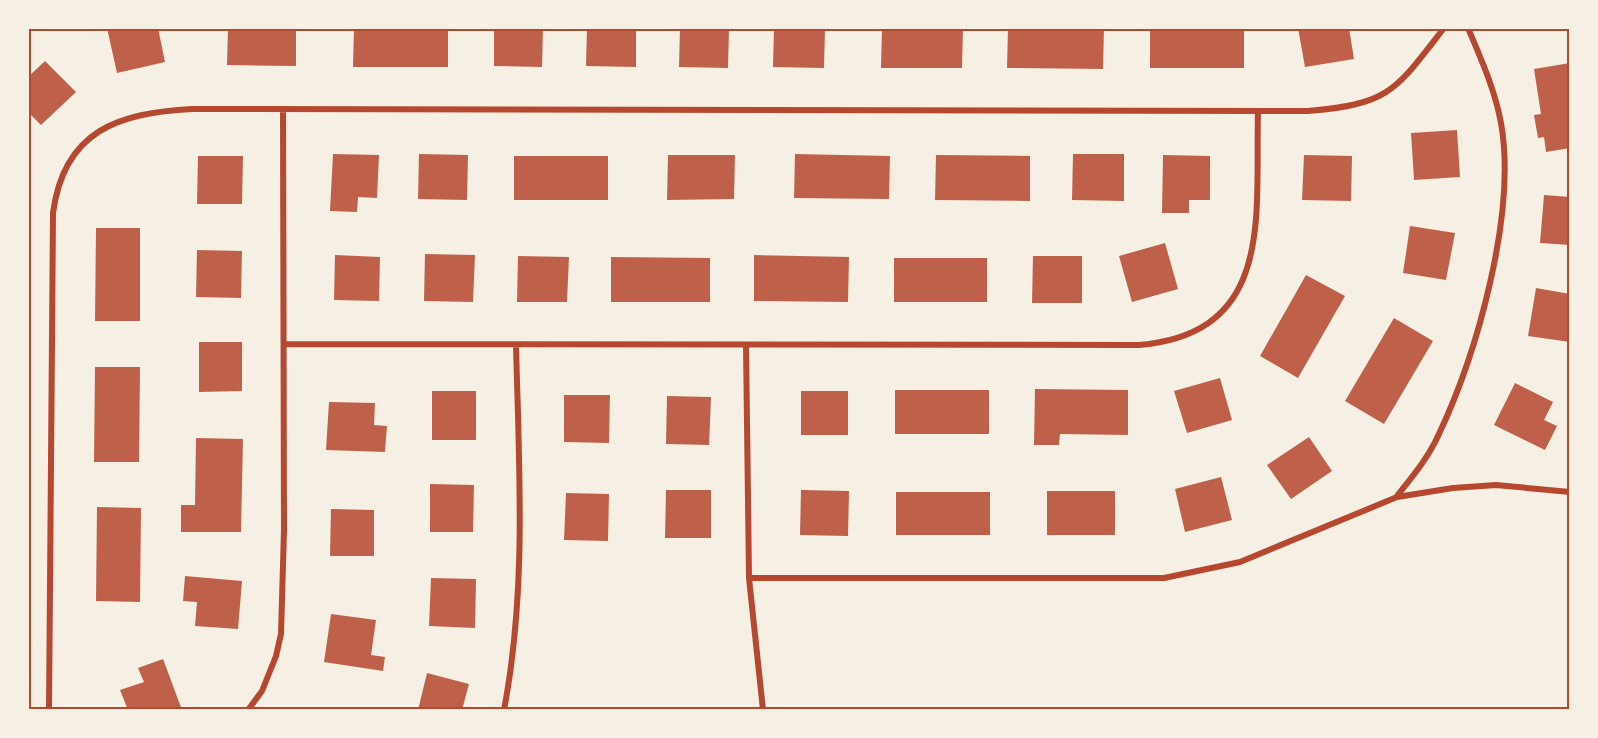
<svg xmlns="http://www.w3.org/2000/svg" width="1598" height="738" font-family="Quicksand,sans-serif">
<rect width="100%" height="100%" fill="#f6efe4"/>
<path fill="#bf614a" d="M107,28H158L165,62L117,73Z
M228,28H296V66L227,65Z
M354,28H448V67H353Z
M494,28H543L542,67L494,66Z
M587,28H636V67L586,66Z
M680,28H729L728,68L679,67Z
M774,28H825L824,68L773,67Z
M882,28H963L962,68H881Z
M1008,28H1104L1103,69L1007,68Z
M1150,28H1244V68H1150Z
M1298,28H1349L1354,59L1305,67Z
M45,61L76,92L41,125L28,112V77Z
M1570,63V148L1546,152L1544,137L1538,138L1534,115L1541,114L1534,69Z
M1457,130L1460,177L1414,180L1411,133Z
M333,154L379,155L377,198L358,197L357,212L330,211Z
M419,154L468,155L467,200L418,199Z
M795,154L890,156L889,199L794,198Z
M1073,154H1124V201L1072,200Z
M668,155H735L734,199L667,200Z
M936,155L1030,156V201L935,200Z
M1163,155L1210,156V200H1189V213H1162Z
M1304,155L1352,156L1351,201L1302,200Z
M198,156H243L242,204H197Z
M514,156H608V200H514Z
M1544,195L1570,197V245L1540,243Z
M1410,226L1455,233L1446,280L1403,273Z
M96,228H140V321H95Z
M1165,243L1178,289L1132,302L1119,256Z
M197,250L242,251L241,298L196,297Z
M425,254L475,255L473,302L424,301Z
M335,255L380,257L379,301L334,300Z
M754,255L849,257L848,302L754,301Z
M518,256L569,257L567,302H517Z
M1033,256H1082V303H1032Z
M611,257L710,258V302H611Z
M894,258H987V302H894Z
M1306,275L1345,296L1298,378L1260,356Z
M1536,288L1570,294V342L1528,336Z
M1394,318L1433,341L1384,424L1345,401Z
M199,342H242V391L199,392Z
M95,367H140L139,462H94Z
M1220,378L1232,420L1187,433L1174,391Z
M1515,383L1553,402L1544,420L1557,426L1545,450L1494,425Z
M1035,389L1128,390V435L1060,434L1059,445H1034Z
M895,390H989V434H895Z
M432,391H476V440H432Z
M801,391H848V435H801Z
M564,395H610L609,443L564,442Z
M667,396L711,397L709,445L666,444Z
M329,402L375,403L374,425L387,426L385,452L326,450Z
M1309,437L1332,471L1291,499L1267,465Z
M196,438L243,439L241,532H181V505H195Z
M1221,477L1232,520L1185,532L1175,489Z
M430,484L474,485L473,532H430Z
M666,490H711V538H665Z
M801,490L849,491L848,536L800,535Z
M1047,491H1115V535H1047Z
M896,492H990V535H896Z
M566,493L609,494L608,541L564,540Z
M97,507L141,508L140,602L96,601Z
M331,509L374,510V556H330Z
M185,576L242,581L238,629L195,626L197,602L183,601Z
M431,578L476,579L475,628L429,626Z
M331,614L376,620L371,655L385,657L383,671L324,662Z
M163,659L182,710H128L120,690L144,682L138,668Z
M427,673L469,684L462,710H418Z"/>
<g fill="none" stroke-linecap="round" stroke-linejoin="round">
<path stroke="#b5482f" stroke-width="6" d="M285,344L1139,345C1276,333 1255,215 1258,111
M746,345L749,578L763,710
M1397,496C1412,477 1428,458 1438,436C1477,354 1517,213 1501,123C1495,90 1481,59 1468,28
M749,578H1164L1240,562L1397,497L1453,488L1496,485L1570,492
M49,710L53,213C64,130 119,113 192,109L1308,111C1390,104 1395,91 1444,28
M248,710L262,691L276,656L281,634L284,530L283,109
M504,710C527,589 519,467 516,345"/>
</g>
<rect width="1598" height="738" fill="none" stroke="#f6efe4" stroke-width="60"/>
<rect x="30" y="30" width="1538" height="678" fill="none" stroke="#b5482f" stroke-width="2"/>
</svg>
